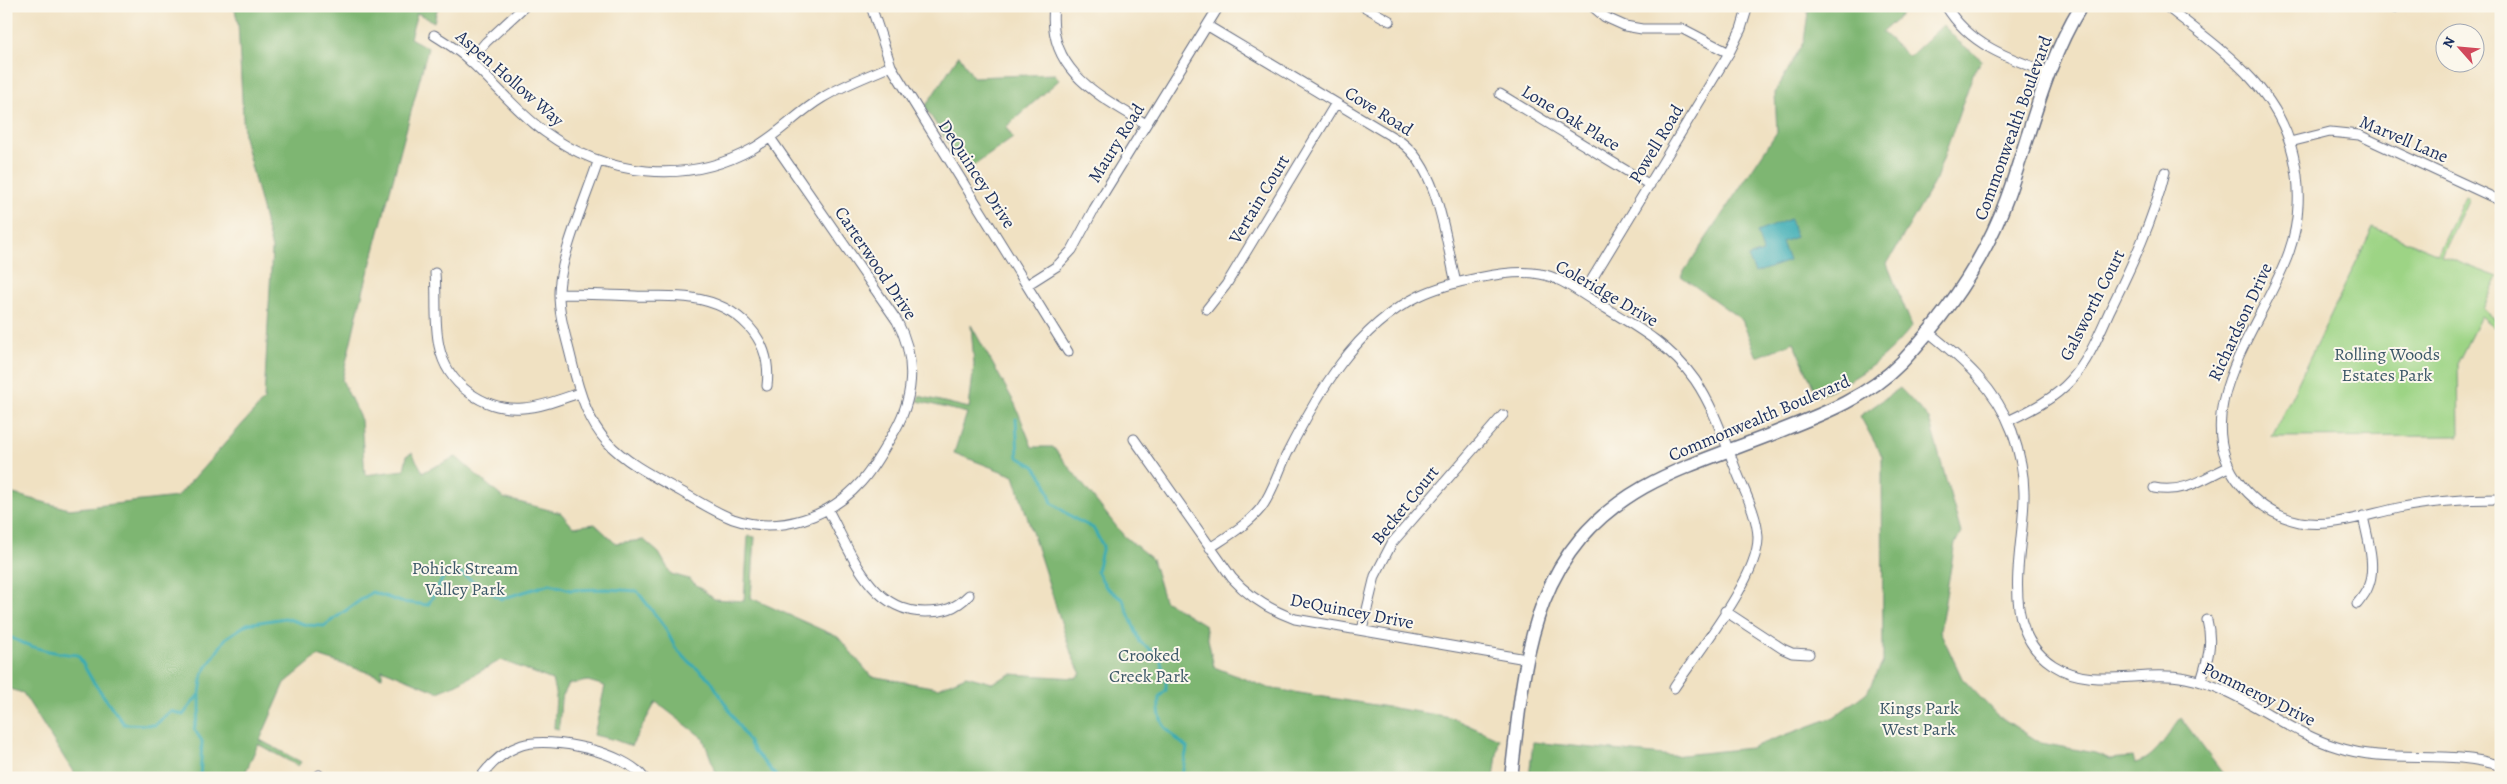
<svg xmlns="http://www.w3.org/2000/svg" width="2507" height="784" font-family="Alegreya,serif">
<rect width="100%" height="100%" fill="#fbf7ec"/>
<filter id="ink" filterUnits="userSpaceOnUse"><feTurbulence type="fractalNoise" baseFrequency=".02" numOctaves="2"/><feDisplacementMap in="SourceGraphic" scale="10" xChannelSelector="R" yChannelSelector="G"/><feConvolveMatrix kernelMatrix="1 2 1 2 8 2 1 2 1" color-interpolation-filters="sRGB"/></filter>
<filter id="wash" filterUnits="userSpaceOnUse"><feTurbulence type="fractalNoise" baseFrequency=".0096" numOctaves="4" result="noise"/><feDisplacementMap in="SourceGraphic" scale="20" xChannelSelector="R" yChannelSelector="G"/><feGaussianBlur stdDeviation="1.12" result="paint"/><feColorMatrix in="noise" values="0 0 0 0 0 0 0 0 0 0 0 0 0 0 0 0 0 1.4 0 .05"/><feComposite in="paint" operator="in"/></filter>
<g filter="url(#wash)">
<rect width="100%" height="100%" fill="#f0e1c2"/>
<path fill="#9dd485" stroke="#5c8272" d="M2465,197L2469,199L2442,256L2498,277L2483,309L2501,324V332L2481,316L2458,362L2459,436L2272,437L2373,227L2438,254Z"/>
<path fill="#7eb672" stroke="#4c7268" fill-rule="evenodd" d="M234,6H438L434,22L417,13L410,38L428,48L358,311L342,380L361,420L365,475L404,470L407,455L412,453L423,472L456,457L503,498L561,513L573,527L595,524L615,543L644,540L659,553L671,574L689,579L714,599L744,601L748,536L755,537L751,598L838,637L871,676L938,688L966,676L992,683L1011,674L1075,678L1081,674L1072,656L1014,476L954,453L967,413L918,401L919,396L969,408L974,365L971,325L1015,404L1032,447H1053L1124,536L1152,559L1164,600L1205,625L1214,667L1268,688L1450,717L1499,739L1494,778H718L703,738L656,702L631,746L615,740L594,735L605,686L588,681L569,684L561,699L559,729L554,728L556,696L552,680L501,660L457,684L438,692L382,669V677L318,656L285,683L260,740L301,762L298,766L258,744L243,778H77L23,693L6,688V492L69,509L177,497L264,400L272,249L244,137L238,23Z
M1809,6H1911L1882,32L1909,57L1943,25L1959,42L1982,60L1973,74L1936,179L1887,264L1912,326C1887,358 1855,381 1817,396L1794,342L1757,357L1742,320L1681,276L1777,132L1775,93L1804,41ZM1790,220L1782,242L1755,273L1748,257L1763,252Z
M959,55L973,77L1055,74L1059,80L1006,127L1013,138L966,171L925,107Z
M1900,388L1929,419L1961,533L1955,543L1940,631L1962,678L1997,715L2041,743L2095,753L2110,759L2133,757L2135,763C2154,761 2169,732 2181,718L2226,778H1529L1533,742L1673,756L1750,748L1834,717L1867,692L1883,662L1882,456L1860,416Z"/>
<path fill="#39abb4" stroke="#2a6d89" d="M1790,219L1796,237L1782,242L1789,261L1755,273L1748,257L1763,252L1757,232Z"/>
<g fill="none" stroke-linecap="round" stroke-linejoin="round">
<path stroke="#39abb4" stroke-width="3" d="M1016,419L1018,457L1034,466L1045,481L1052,503L1075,519L1093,528L1103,546L1097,571L1106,587L1123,600L1140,642L1159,656L1166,679V690L1159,697C1157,727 1167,729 1187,748L1182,774L1179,778
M6,635C30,648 51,653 78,655L92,680L124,724L155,725L171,711L183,715L200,693L203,673L226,638L247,624L285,618L307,625L324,626L372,592L401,602L428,605L444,576L454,569L501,599L550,584L570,590L606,589L637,591L664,626L675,647L689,662L710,679L755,752L778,778
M200,778L202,741L194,729L200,710V694"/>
</g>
</g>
<g filter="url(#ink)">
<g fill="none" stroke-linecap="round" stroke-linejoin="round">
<defs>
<path id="street" d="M871,6L891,66L1068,352
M1054,6C1046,71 1100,96 1146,124
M1363,6L1390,21
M1592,6L1605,17L1625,26L1642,29H1683L1729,53
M1946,6C1969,45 2010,59 2050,73
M2166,6C2217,47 2277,85 2293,154C2301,186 2300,221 2289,252C2265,322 2182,413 2241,485C2256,503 2276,517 2300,522C2332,528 2366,515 2398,508C2432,501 2466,499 2501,499
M2388,6L2394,8
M1208,26L1401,142C1439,170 1445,238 1456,283
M434,35C447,43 460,51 471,62C496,85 518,113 545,132C605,176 686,186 752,149C778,135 797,113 822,98C843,85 868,76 891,66
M470,61L486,42L525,6
M1500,94L1650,185
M2290,142L2330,132L2359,135L2501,201
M598,162C586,198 559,259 559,294C559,316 566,337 571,358C590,441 610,453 682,492C699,502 715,512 733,519C779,535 830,517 861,482C873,469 882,452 891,437C914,401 918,360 897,321L771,139
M435,273C437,297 434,322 439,346C447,385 484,411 523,408C542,407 561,399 579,393
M1027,285L1057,266L1072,250L1094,209L1219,6
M559,294C584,294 610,295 635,296C654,297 674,295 692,298C738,305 773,338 767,386
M1583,294L1729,53L1741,29L1748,6
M1207,309L1226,285L1336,103
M1927,331C1962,359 1996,388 2012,431C2019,451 2024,472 2024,493C2025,548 1996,628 2053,665C2093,691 2142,669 2186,678C2239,688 2285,731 2337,747C2390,765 2448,748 2501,766
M2008,421C2031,410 2054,399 2071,380C2089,360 2099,334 2110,310C2132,265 2153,221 2165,172
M1134,439L1232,578C1250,598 1270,610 1295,619L1526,659
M2154,488C2183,494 2203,479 2228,467
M828,510C850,550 870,612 925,612C944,612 955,609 969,595
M1210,548C1228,536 1247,525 1261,508C1273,492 1278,472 1287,454C1318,393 1355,327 1419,296C1446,283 1510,268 1540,274C1560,277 1577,291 1594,301C1630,323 1670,344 1695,380C1712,405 1722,434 1733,462C1741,485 1757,512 1758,537C1759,577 1697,653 1674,688
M2357,604C2361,599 2366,593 2368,587C2377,566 2367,537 2363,516
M1725,611L1783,649L1792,653L1809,654
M1362,630L1375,576L1392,543L1503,415
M2201,681C2208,659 2213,643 2207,620
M319,775L321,778
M480,778C491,763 504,751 522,745C552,736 625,752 644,778"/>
<path id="secondary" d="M1511,778C1525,661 1528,553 1644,487C1682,466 1726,452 1767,436C1815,417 1865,400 1902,362C1946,315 1985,259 2007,198C2030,135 2045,64 2081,6"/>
</defs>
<use href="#street" stroke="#666d81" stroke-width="11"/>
<use href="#secondary" stroke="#666d81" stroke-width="15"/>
<use href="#street" stroke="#fff" stroke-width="9"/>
<use href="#secondary" stroke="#fff" stroke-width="12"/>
</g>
</g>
<g text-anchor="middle" stroke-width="4" stroke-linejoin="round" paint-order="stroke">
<g font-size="18" fill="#1b2f5e" stroke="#fbf7ec">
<text transform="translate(510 78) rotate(41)" y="6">Aspen Hollow Way</text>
<text transform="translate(1379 111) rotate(32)" y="6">Cove Road</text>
<text transform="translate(1571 118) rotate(31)" y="6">Lone Oak Place</text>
<text transform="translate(2013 128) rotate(-70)" y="6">Commonwealth Boulevard</text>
<text transform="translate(2404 139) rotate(23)" y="6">Marvell Lane</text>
<text transform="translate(1116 143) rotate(-58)" y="6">Maury Road</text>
<text transform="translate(1656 144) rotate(-59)" y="6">Powell Road</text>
<text transform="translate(977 174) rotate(57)" y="6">DeQuincey Drive</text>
<text transform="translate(1259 199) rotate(-59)" y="6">Vertain Court</text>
<text transform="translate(876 263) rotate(56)" y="6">Carterwood Drive</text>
<text transform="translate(1607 293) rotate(30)" y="6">Coleridge Drive</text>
<text transform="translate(2092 305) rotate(-63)" y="6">Galsworth Court</text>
<text transform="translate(2240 322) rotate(-65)" y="6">Richardson Drive</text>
<text transform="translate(1759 418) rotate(-23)" y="6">Commonwealth Boulevard</text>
<text transform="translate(1405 505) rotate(-51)" y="6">Becket Court</text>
<text transform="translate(1352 611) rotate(11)" y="6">DeQuincey Drive</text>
<text transform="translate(2259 694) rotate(26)" y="6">Pommeroy Drive</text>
</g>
<g font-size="18" fill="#3c5868" stroke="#fbf7ec">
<text x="2387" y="360">Rolling Woods<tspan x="2387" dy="21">Estates Park</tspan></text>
<text x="465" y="574">Pohick Stream<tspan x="465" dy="21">Valley Park</tspan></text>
<text x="1149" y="661">Crooked<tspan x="1149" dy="21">Creek Park</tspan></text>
<text x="1919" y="714">Kings Park<tspan x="1919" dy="21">West Park</tspan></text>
</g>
</g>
<rect width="2507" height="784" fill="none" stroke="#fbf7ec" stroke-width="25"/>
<g transform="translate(2460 48) rotate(297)"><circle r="24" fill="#fbf7ec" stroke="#a1a7b3"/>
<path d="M0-4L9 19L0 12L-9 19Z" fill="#d1495b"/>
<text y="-8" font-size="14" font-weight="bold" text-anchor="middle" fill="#1b2f5e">N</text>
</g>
</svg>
